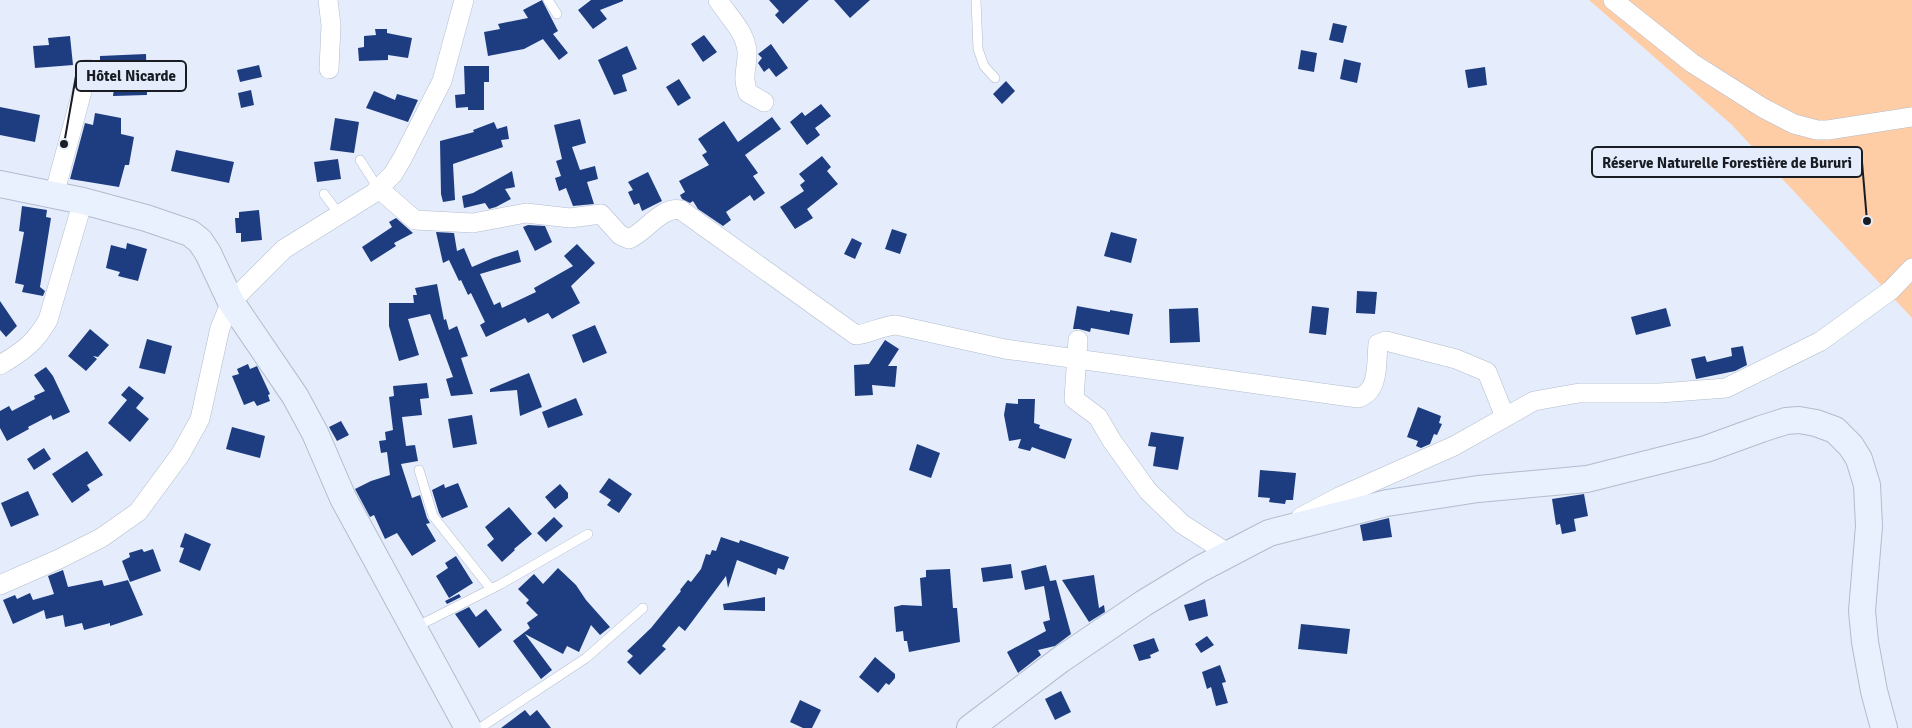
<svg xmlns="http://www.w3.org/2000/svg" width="1912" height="728" font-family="Signika,sans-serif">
<rect width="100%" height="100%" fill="#e5edfc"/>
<path fill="#fecda6" d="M1589,0H1912V318L1732,125Z"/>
<path fill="#1e3d80" d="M542,0L558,31L553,34L568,53L559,60L543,39L524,49L488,56L484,32L500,29L498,24L528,18L523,10Z
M591,0H623V1L600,10L607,19L593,29L578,10Z
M769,0H809L783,24L775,15L779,11Z
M834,0H870L850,18Z
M1333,23L1347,26L1343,43L1329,40Z
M375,29H387V33L412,38L408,58L388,55V60L359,61L358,48L364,47V36L376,35Z
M704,35L717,52L703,62L691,44Z
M70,36L73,65L35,68L33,46L49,45L48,38Z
M771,44L788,68L776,77L769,68L764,72L758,63L762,58L758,54Z
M627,46L637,69L622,75L627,91L614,95L598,60Z
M1301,50L1317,53L1314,72L1298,69Z
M146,54L147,95L113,96L114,88H100V56Z
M1344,59L1361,63L1357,83L1340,79Z
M259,65L262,77L240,82L237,70Z
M464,66H489V82H484V110H468V107L456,108L455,95L465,94Z
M1485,67L1487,85L1468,88L1465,70Z
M679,79L691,98L678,106L666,87Z
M1006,81L1015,91L1002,104L993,94Z
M251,90L254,105L241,108L238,93Z
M374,91L395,100L397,94L418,100L408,122L366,108Z
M821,104L831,116L815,128L820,135L807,145L790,122L802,112L805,116Z
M0,107L40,115L35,142L0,135Z
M95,113L121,118V134L134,137L129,165H125L119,187L70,179L85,123L93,125Z
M772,117L781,129L745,155L758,173L753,176L765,193L754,201L750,195L726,212L731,220L723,226L698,209L693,201L690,203L682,199L680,195L685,192L679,181L709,165L702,155L707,152L698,139L724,121L738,142Z
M335,118L359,122L354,153L330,150Z
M580,119L586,143L572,147L580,170L595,166L598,179L587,182L594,204L573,206L566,188L559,191L555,178L561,176L556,161L562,159L554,125Z
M494,122L497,129L507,126L509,139L501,140L503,147L453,164L455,200L443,202L441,194L440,141L474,132L473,130Z
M176,150L234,162L229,183L171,171Z
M822,156L831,167L827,171L838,184L807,209L813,218L795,229L780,207L804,191L800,185L805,181L799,174Z
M338,159L341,179L317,182L314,162Z
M512,171L515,187L505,189L511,199L496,207L489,209L485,203L464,208L462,196L473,193Z
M648,172L662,201L642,211L639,203L634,205L628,192L633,190L628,182Z
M22,206L47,210L46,217L51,218L40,287L45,291L43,296L22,292L24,285L15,283L24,232L19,231Z
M259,210L262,240L241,242V233H236L235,218H239V212Z
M396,218L413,233L394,243L396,246L371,262L362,247L392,227L389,222Z
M528,225L545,226L552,242L535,251L523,227Z
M892,229L907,234L900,254L885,249Z
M436,232L454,233L457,251L464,248L472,267L493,258L518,250L521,262L480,274L494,305L500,302L502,308L536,292L534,288L573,266L564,256L577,244L595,263L571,286L580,303L552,319L548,313L528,323L525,318L486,337L480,325L485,322L471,293L468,295L461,280L459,281L449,260L443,263Z
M1111,232L1137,239L1131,263L1104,256Z
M852,238L862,243L855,259L844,254Z
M127,243L147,249L138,281L118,276L120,272L106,268L111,245L126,249Z
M437,284L444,320L446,319L449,330L457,326L468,356L461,358L473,394L451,396L446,379L453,377L430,314L408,319L419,355L399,361L389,326V303H414L413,295H417L415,288Z
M1357,291L1377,292L1375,314L1356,313Z
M0,301L17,326L6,337L0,330Z
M1077,306L1110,312V310L1133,314L1129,335L1091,328L1090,332L1079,329H1073Z
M1312,306L1329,308L1326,335L1309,333Z
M1198,308L1200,342L1170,343L1169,309Z
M1666,308L1671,326L1636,335L1631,317Z
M595,325L607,353L583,363L572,335Z
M90,329L109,345L98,357L93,356L97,359L86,371L68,356Z
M147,339L172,346L165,374L139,368Z
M885,340L899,349L888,366H897L895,387L872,385L873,395L855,396L854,365L869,364Z
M1743,346L1747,365L1735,371L1696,379L1691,359L1705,356L1707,362L1732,356L1731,348Z
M248,364L250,369L257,366L270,394L268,395L270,401L257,406L254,401L244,405L232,376L239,374L237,369Z
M46,367L53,376L70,412L53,420L51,415L28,427L29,429L7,441L0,428V411L9,406L12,411L35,399L34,396L45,391L34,375Z
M529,373L542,407L520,416L517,390L490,392V389Z
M427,383L429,398L420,399L422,415L402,417L406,446L415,445L418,461L401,464L412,498L420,495L427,518L430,523L426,524L436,541L412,556L397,533L385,539L374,515L370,517L355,489L371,481L390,475L387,452L381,453L379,441L386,440L385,432L393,430L389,397L394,396L393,386Z
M129,386L144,398L136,408L149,419L130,442L108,423L127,400L121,395Z
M576,398L583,415L548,428L542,412Z
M1018,399H1035L1034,423L1040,425L1039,428L1072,439L1065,459L1032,447L1030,451L1018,448L1021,439L1009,441L1004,415L1006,403L1018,404Z
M1418,407L1441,416L1439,423L1442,424L1437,435L1434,434L1430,444L1421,448L1416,446L1418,441L1407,437Z
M472,415L477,444L453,448L448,419Z
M341,421L349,435L337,441L329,427Z
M232,427L265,436L260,458L226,449Z
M1151,432L1184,437L1178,470L1153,466L1156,447L1148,446Z
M917,444L940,453L931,478L909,470Z
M44,448L51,459L34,470L27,459Z
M87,451L103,475L87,485L90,490L72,503L52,474Z
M1260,470L1296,473L1293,500H1286L1285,504L1269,502L1270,498L1258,497Z
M609,478L632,494L619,513L607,505L611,500L599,492Z
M458,483L468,507L442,518L439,513L432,490L444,484L445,488Z
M560,484L568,493V498L555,509L545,497Z
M28,491L39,515L11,527L1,503Z
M1584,494L1588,516L1574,519L1576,531L1562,534L1560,524L1556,525L1552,499Z
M509,507L532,534L514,549L515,550L502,562L487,545L494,539L485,527Z
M554,517L563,526L546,542L537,533Z
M1389,518L1392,537L1363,541L1360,525Z
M185,533L211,544L200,571L179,562L184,548L180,547Z
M721,537L739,543L740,540L789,557L784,570L778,568L776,575L737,560L728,588L726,576L685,631L679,626L662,646L666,649L640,675L627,662L633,656L627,651L651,628L681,591L680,590L688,580L691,582L701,569L706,554L710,555L712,550L716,551Z
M142,549L144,552L153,549L161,571L130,582L122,561L130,557L129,553Z
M456,556L473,583L449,598L436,576L448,568L445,563Z
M1011,564L1013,578L983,582L981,568Z
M1046,565L1050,581L1056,580L1071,634L1055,646L1038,650L1041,655L1018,673L1007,652L1046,631L1043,622L1050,620L1044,586L1025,590L1021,571Z
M558,568L576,585L586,600L610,627L600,635L591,625L579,652L567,646L563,654L525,634L552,670L541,679L513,641L530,628L527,623L538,615L526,603L529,600L518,589L534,574L543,584Z
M950,569L953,608H957L960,642L909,652L907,641H904L903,631L896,632L894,607L902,605L922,606L920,578L926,577V570Z
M63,570L68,587L102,580L104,586L128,580L143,615L110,626V623L84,630L82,623L65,627L63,615L46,619L44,610L13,624L3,600L15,595L17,599L30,593L33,600L54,594L48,576Z
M1094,575L1099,608L1104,605L1105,612L1089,622L1062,580Z
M459,594L461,597L447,604L445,601Z
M765,597V611L724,610L723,604Z
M1205,599L1208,616L1189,621L1184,605Z
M469,607L476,617L486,609L502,630L479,648L455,614Z
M1301,624L1350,629L1347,654L1298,649Z
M1207,636L1214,645L1201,653L1195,644Z
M1154,638L1159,651L1150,655L1151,658L1139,661L1133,645Z
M875,657L895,674V678L889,685L886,683L878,693L859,677Z
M1220,665L1226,682L1222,683L1228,703L1216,706L1211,687L1207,689L1202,672Z
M1061,691L1071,712L1055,720L1045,699Z
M800,700L821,710L812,728H803L790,722Z
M525,710L530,716L537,710L551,728H501Z"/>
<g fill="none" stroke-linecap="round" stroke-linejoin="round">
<defs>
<path id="lane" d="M548,0L557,14
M976,0L978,49L984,66L995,78
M360,160L378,188
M324,194L339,214
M419,470L433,516L491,589
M416,627L501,584L588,534
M480,728L586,658L643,608"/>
<path id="street" d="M328,0L331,25L329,69
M718,0C728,16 745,31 747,51C748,69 741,74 748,93L764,102
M1613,0L1692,63L1763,108L1794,124L1817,130H1828L1912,117
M378,188L415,220L473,223L526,213L570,218L601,214L620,235L629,239C646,232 661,206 681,210L856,335C870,333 882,326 896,325L1005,349L1358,398C1380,391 1376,364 1378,344L1386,341L1456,359L1487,372L1505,417
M54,195L88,69
M1078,340L1074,399L1098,417L1112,441L1148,491L1182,524L1229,554
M0,365C22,352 35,343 48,320L83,201
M1301,517L1339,497L1454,446L1534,401L1579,393H1660L1726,388L1821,341L1891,290L1912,268
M0,585L59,559L101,538L138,512L180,455L200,419L220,328L231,302L284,249L374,193L393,174L402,159L442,81L464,0"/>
<path id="secondary" d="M0,184L83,201L146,218L190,233L200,241L208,253L231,302L295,396L315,433L343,498L468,728
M970,728L1060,660L1144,603L1200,569L1269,533L1387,503L1478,489L1587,479L1706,449L1761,429L1786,421L1799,420L1816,423L1835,430L1851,446L1859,459L1867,485L1869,526L1862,611L1865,642L1874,691L1884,728"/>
</defs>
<use href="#lane" stroke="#b2bccd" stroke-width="10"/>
<use href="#street" stroke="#b2bccd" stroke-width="20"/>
<use href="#secondary" stroke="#b2bccd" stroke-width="28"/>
<use href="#lane" stroke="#fff" stroke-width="9"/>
<use href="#street" stroke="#fff" stroke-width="19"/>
<use href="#secondary" stroke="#eaf1fe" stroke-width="26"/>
</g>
<path fill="none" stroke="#191d23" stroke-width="2" d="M64 144L76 76M1867 221L1862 162"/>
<g fill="#191d23" stroke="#e5edfc" stroke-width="2">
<circle cx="64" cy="144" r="5"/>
<circle cx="1867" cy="221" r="5"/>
</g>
<g fill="#e5edfc" stroke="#191d23" stroke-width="2">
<rect x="76" y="61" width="110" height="30" rx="5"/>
<rect x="1592" y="147" width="270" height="30" rx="5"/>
</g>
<g font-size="15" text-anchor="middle" font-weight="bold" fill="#191d23">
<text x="131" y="81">Hôtel Nicarde</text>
<text x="1727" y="168">Réserve Naturelle Forestière de Bururi</text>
</g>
</svg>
